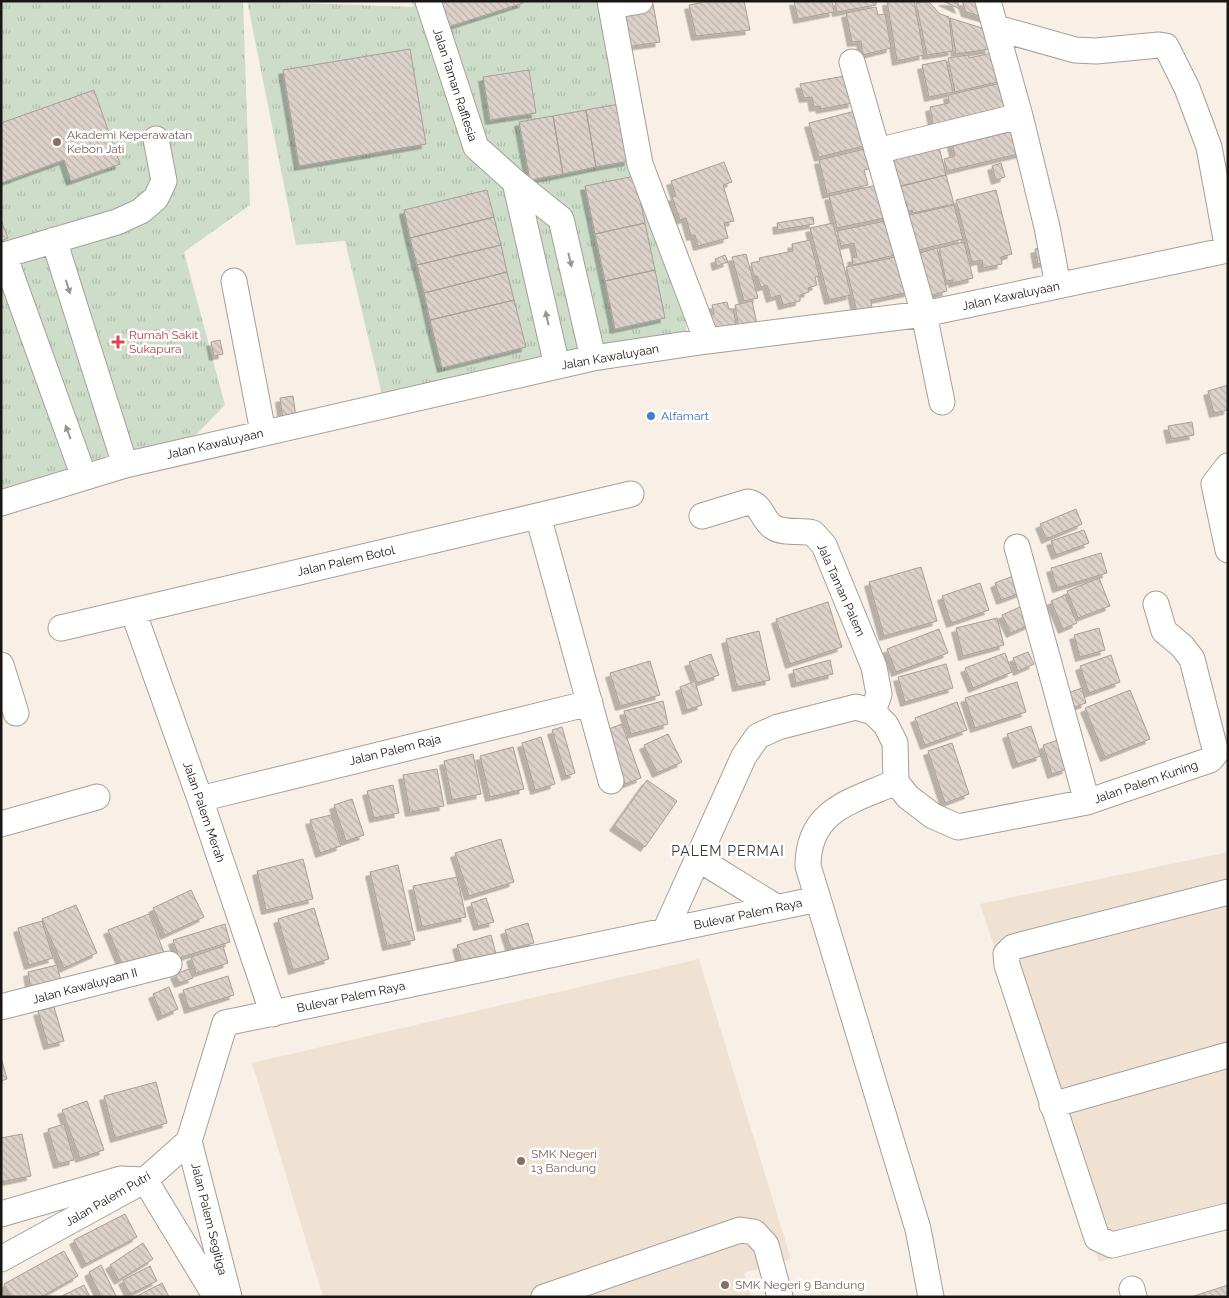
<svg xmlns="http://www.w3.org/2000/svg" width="1229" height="1298" font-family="Raleway,sans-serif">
<defs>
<pattern id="grass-tufts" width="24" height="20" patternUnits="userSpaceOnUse" patternTransform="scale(1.25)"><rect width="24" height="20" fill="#cdddc9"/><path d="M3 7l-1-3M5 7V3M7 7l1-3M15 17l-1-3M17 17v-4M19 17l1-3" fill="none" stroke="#afbdac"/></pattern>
<pattern id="building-back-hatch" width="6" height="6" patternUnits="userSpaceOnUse" patternTransform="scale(1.25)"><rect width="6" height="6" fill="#dcd1cb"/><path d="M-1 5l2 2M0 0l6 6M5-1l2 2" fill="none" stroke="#bcb3ad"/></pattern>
<filter id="shadow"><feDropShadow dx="-4.5" dy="4.5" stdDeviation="0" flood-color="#0004"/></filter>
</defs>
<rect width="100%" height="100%" fill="#f8f0e7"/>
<path fill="#f0e2d3" d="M1228,852V1227L1099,1262L980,904Z
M699,959L791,1259L744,1273L751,1297H323L252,1063Z"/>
<path fill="url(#grass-tufts)" d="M1,1H243L250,205L184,252L225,405L188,443L1,496Z
M247,1L413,7L412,1H603L681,289L687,335L382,395L345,241L296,245Z"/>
<path fill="url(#building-back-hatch)" stroke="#a99f98" filter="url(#shadow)" d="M440,1H522L523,3L448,27Z
M700,1H744L750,30L696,36L689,5L700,3Z
M794,1H832L834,12L798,19Z
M835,1H876V5L837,12Z
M887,1H914L924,55L897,61Z
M928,1L940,14L949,17L953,51L927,55L916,3Z
M943,1H957L960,9Z
M962,1H983L990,19L966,12Z
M653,4L660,42L625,47L623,9Z
M876,7L878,15L885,14L891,48L863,55L861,41L852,42L846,13Z
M950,18L988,30L990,49L956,54Z
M410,49L426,144L299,166L283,70Z
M1000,51L1006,80L955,92L948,58L968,55L969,58Z
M946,60L953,92L929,97L922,65Z
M529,70L536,113L490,120L483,77Z
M850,75L853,103L821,109L820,106L814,107L812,97L804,98L800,84Z
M1006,82L1013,113L935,133L930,107L949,103L948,95Z
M94,90L120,164L71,181L64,160L1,183V123Z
M619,104L629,161L596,167L586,110Z
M586,110L596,167L563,174L553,116Z
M859,110L868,145L819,157L809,123Z
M553,116L563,174L530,180L519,122Z
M1015,119L1022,153L947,171L944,159L955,156L950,135Z
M937,139L946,175L900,186L891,149Z
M865,149L869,169L864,170L868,185L827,194L819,160Z
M724,162L732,182L723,185L734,221L724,223L728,238L698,246L695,235L691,236L686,218L680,220L672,197L676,196L671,181Z
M1001,163L1005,177L996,180L992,166Z
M946,175L954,204L913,213L912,210L908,211L907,204H903L899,187Z
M635,176L645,223L595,234L585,186Z
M881,184L889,217L837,228L829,196Z
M487,190L494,217L410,238L404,210Z
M996,190L1012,254L1001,257L1002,264L983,268L982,260L972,262L956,200Z
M954,205L963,239L915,251L905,216Z
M494,217L501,245L417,265L410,238Z
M813,217L814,224L778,230L777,223Z
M1,220L8,238L1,241Z
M890,220L899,254L853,265L852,258L857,257L854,243L841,246L837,231Z
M645,223L655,270L605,281L595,234Z
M833,223L851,295L829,300L810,228Z
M810,240L819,276L815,277L817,285L808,288L809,292L800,295V301L783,305L780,295L771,298L767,285L761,287L757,276L754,277L751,263L760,261L759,258L793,251L792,244Z
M964,242L973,278L953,283V280L946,281L939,248Z
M501,245L507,272L424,293L417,265Z
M1043,247L1046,262L1038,264L1035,249Z
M937,248L947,291L929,296L916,254Z
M746,254L758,298L744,301L732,257Z
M725,255L728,262L717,266L715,259Z
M901,256L909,292L871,300L872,309L857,312L846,267Z
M655,270L665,318L615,329L605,281Z
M507,272L514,300L430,320L424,293Z
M514,300L526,347L442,368L430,320Z
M752,301L757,324L739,328L735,305Z
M727,302L729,309H733L737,328L708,333L704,316L714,314L712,305Z
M220,340L223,354L214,356L211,342Z
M1228,385V410L1214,413L1208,391Z
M293,396L296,417L283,419L280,398Z
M1192,422L1194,435L1171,439L1168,426Z
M1076,509L1082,524L1046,539L1040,524Z
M1084,530L1089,543L1056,555L1051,541Z
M1101,553L1107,573L1057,588L1051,568Z
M921,567L937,621L884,636L869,582Z
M1021,573L1028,590L1001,600L995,583Z
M1099,578L1110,606L1078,618L1067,591Z
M980,583L989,610L951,623L942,596Z
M1065,595L1077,623L1063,629L1051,601Z
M828,602L842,647L790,664L776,619Z
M1022,606L1031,624L1011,633L1002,615Z
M997,618L1004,645L963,656L956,628Z
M1099,628L1105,650L1080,657L1074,635Z
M939,629L948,653L896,672L887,649Z
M759,631L770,680L737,687L726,639Z
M1028,652L1034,664L1018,671L1013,658Z
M1005,653L1012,672L973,688L965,668Z
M711,654L719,675L697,683L689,662Z
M1111,655L1120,682L1089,693L1080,666Z
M830,660L833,674L796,683L793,670Z
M650,661L660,695L620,706L610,673Z
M946,664L953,688L905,702L898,677Z
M695,681L702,705L687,710L680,687Z
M1017,682L1026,712L975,728L965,698Z
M1082,688L1086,703L1072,708L1068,693Z
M1130,690L1150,739L1105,757L1085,708Z
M663,701L668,724L631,734L624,711Z
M957,702L967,730L925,745L915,718Z
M622,724L641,778L625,784L606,730Z
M1031,726L1041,756L1017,764L1007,734Z
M562,727L575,773L566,776L552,730Z
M668,734L682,762L657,773L644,745Z
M541,737L555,784L535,790L522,743Z
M1058,740L1067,769L1052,774L1043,745Z
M952,743L969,794L945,803L928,751Z
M513,747L524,789L490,797L480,756Z
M473,754L481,794L452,800L444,761Z
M437,769L444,806L410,812L403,775Z
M647,780L677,801L645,847L614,826Z
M393,785L399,813L374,818L367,791Z
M352,799L364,835L346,841L334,805Z
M331,815L341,846L320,853L310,820Z
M501,839L514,882L469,896L455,853Z
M303,859L313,899L266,910L257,871Z
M398,865L415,940L387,946L370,872Z
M457,877L466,917L422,927L413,886Z
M191,890L204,917L165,935L153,908Z
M486,898L494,922L478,926L471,903Z
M76,905L97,953L64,968L42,919Z
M314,908L329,959L293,970L278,919Z
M149,914L165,955L125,971L108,930Z
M42,921L53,958L29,965L18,928Z
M528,923L534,943L511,949L505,930Z
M225,924L230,942L179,958L173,940Z
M491,935L496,954L462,963L457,945Z
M223,946L228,963L196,973L191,957Z
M57,965L61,982L31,989L28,972Z
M189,969L193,978L179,983L175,974Z
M228,976L234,995L189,1009L183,990Z
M169,987L178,1009L162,1016L153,994Z
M54,1007L64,1041L48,1045L38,1011Z
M1,1057L7,1079L1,1081Z
M156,1082L167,1123L115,1138L104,1096Z
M87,1101L104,1150L80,1158L62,1110Z
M64,1124L74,1160L58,1164L48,1129Z
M22,1134L31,1176L1,1182V1138Z
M125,1214L137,1237L86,1264L74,1240Z
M143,1243L153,1259L119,1280L110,1265Z
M64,1251L78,1276L41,1297H11L4,1284Z
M101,1265L116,1296L115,1297H101L89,1272Z
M150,1266L157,1281L130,1294L123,1280Z
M162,1283L169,1297H135Z
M84,1285L90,1297H60Z
M1228,1285V1297H1191Z"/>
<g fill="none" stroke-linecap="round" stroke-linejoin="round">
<defs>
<path id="minor" d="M428,1L476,147L515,182L561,219L593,358
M610,1L640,164L707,341
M988,1L1020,116L1047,227L1058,286
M611,6L640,1
M852,62L924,314L942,402
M877,151L1020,116
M515,182L557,366
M54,240L125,465
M4,255L84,477
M1,256L117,222L141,211L156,198L164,181L156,139
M234,281L263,432
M1228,466L1214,484L1228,550
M1,503L125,465L593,358L707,341L924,314L1228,250L1209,147L1187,88L1166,46L1159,45L1096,51L1075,50L997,28
M538,516L611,781
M702,516L748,502C762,504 762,520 773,527C784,534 801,530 813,533L824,545L874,667L879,694L873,712
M1017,547L1087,802
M133,611L200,799L273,1014
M61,628L631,494
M1,665L16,713
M896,782C853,801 808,809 808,866L918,1229L931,1297
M896,782L908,797L933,816L958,827L1087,802L1210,760L1216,753L1192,659L1182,646L1164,631L1156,604
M200,799L590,703
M1,824L97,797
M697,858L776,907
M1228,892L1013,947L1006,954L1007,965L1097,1238L1112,1245L1228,1216
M665,931L744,756L758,736L778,727L856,707L873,712L886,725L895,743L896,782
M1,1007L169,964
M1052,1105L1228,1055
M189,1141L229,1297
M1,1214L121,1179L145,1180L216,1297
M1,1259L145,1180L189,1141L225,1023L818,899
M1132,1289L1134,1297
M544,1297L740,1230L754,1232L766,1245L780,1297"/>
</defs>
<use href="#minor" stroke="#a69f96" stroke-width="27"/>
<use href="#minor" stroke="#fff" stroke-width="25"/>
</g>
<defs><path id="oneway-solid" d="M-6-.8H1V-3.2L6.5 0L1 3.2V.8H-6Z" transform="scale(1.25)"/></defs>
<g fill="#989695">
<use href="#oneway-solid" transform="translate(570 260) rotate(77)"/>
<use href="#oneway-solid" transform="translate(68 287) rotate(73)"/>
<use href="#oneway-solid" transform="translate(547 318) rotate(-102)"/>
<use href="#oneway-solid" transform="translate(68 432) rotate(-110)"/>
</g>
<g fill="#8d6e63" stroke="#fff" stroke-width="2">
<circle cx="57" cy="142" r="5"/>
<circle cx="521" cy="1161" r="5"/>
<circle cx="725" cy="1285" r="5"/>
</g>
<path fill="#e0444e" stroke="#fff" stroke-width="2" d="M115.5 334.5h5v5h5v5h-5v5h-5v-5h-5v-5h5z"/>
<circle fill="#3f7fe0" stroke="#fff" stroke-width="2" cx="651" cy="416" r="5"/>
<g text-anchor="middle" stroke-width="5" stroke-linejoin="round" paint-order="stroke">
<g font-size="12" fill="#191613" stroke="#fff">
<text transform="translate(455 85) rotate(72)" y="4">Jalan Taman Rafflesia</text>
<text transform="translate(1011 296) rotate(-12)" y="4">Jalan Kawaluyaan</text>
<text transform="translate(610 357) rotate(-10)" y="4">Jalan Kawaluyaan</text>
<text transform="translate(215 444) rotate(-13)" y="4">Jalan Kawaluyaan</text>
<text transform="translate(346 561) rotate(-13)" y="4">Jalan Palem Botol</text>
<text transform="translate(841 590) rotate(66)" y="4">Jala Taman Palem</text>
<text transform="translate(395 750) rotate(-14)" y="4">Jalan Palem Raja</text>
<text transform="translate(1146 782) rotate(-19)" y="4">Jalan Palem Kuning</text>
<text transform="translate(204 812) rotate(71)" y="4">Jalan Palem Merah</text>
<text transform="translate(748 914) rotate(-12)" y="4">Bulevar Palem Raya</text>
<text transform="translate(85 986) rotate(-15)" y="4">Jalan Kawaluyaan II</text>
<text transform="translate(351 997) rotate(-12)" y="4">Bulevar Palem Raya</text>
<text transform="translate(108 1199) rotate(-30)" y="4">Jalan Palem Putri</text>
<text transform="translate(209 1219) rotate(76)" y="4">Jalan Palem Segitiga</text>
</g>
<g font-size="12" fill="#785e54" stroke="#fff" text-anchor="start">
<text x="67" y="139">Akademi Keperawatan<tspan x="67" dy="14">Kebon Jati</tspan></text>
<text x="531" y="1158">SMK Negeri<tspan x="531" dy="14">13 Bandung</tspan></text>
<text x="735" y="1289">SMK Negeri 9 Bandung</text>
</g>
<g font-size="12" fill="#be3a42" stroke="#fff" text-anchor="start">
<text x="129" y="339">Rumah Sakit<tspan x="129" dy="14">Sukapura</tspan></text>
</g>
<g font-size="12" fill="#366cbe" stroke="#fff" text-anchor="start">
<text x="661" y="420">Alfamart</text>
</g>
<g font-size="14" letter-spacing="1" fill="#3e3831" stroke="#fff">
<text x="728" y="856">PALEM PERMAI</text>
</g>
</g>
<rect width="1229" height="1298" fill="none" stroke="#191613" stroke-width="5"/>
</svg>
